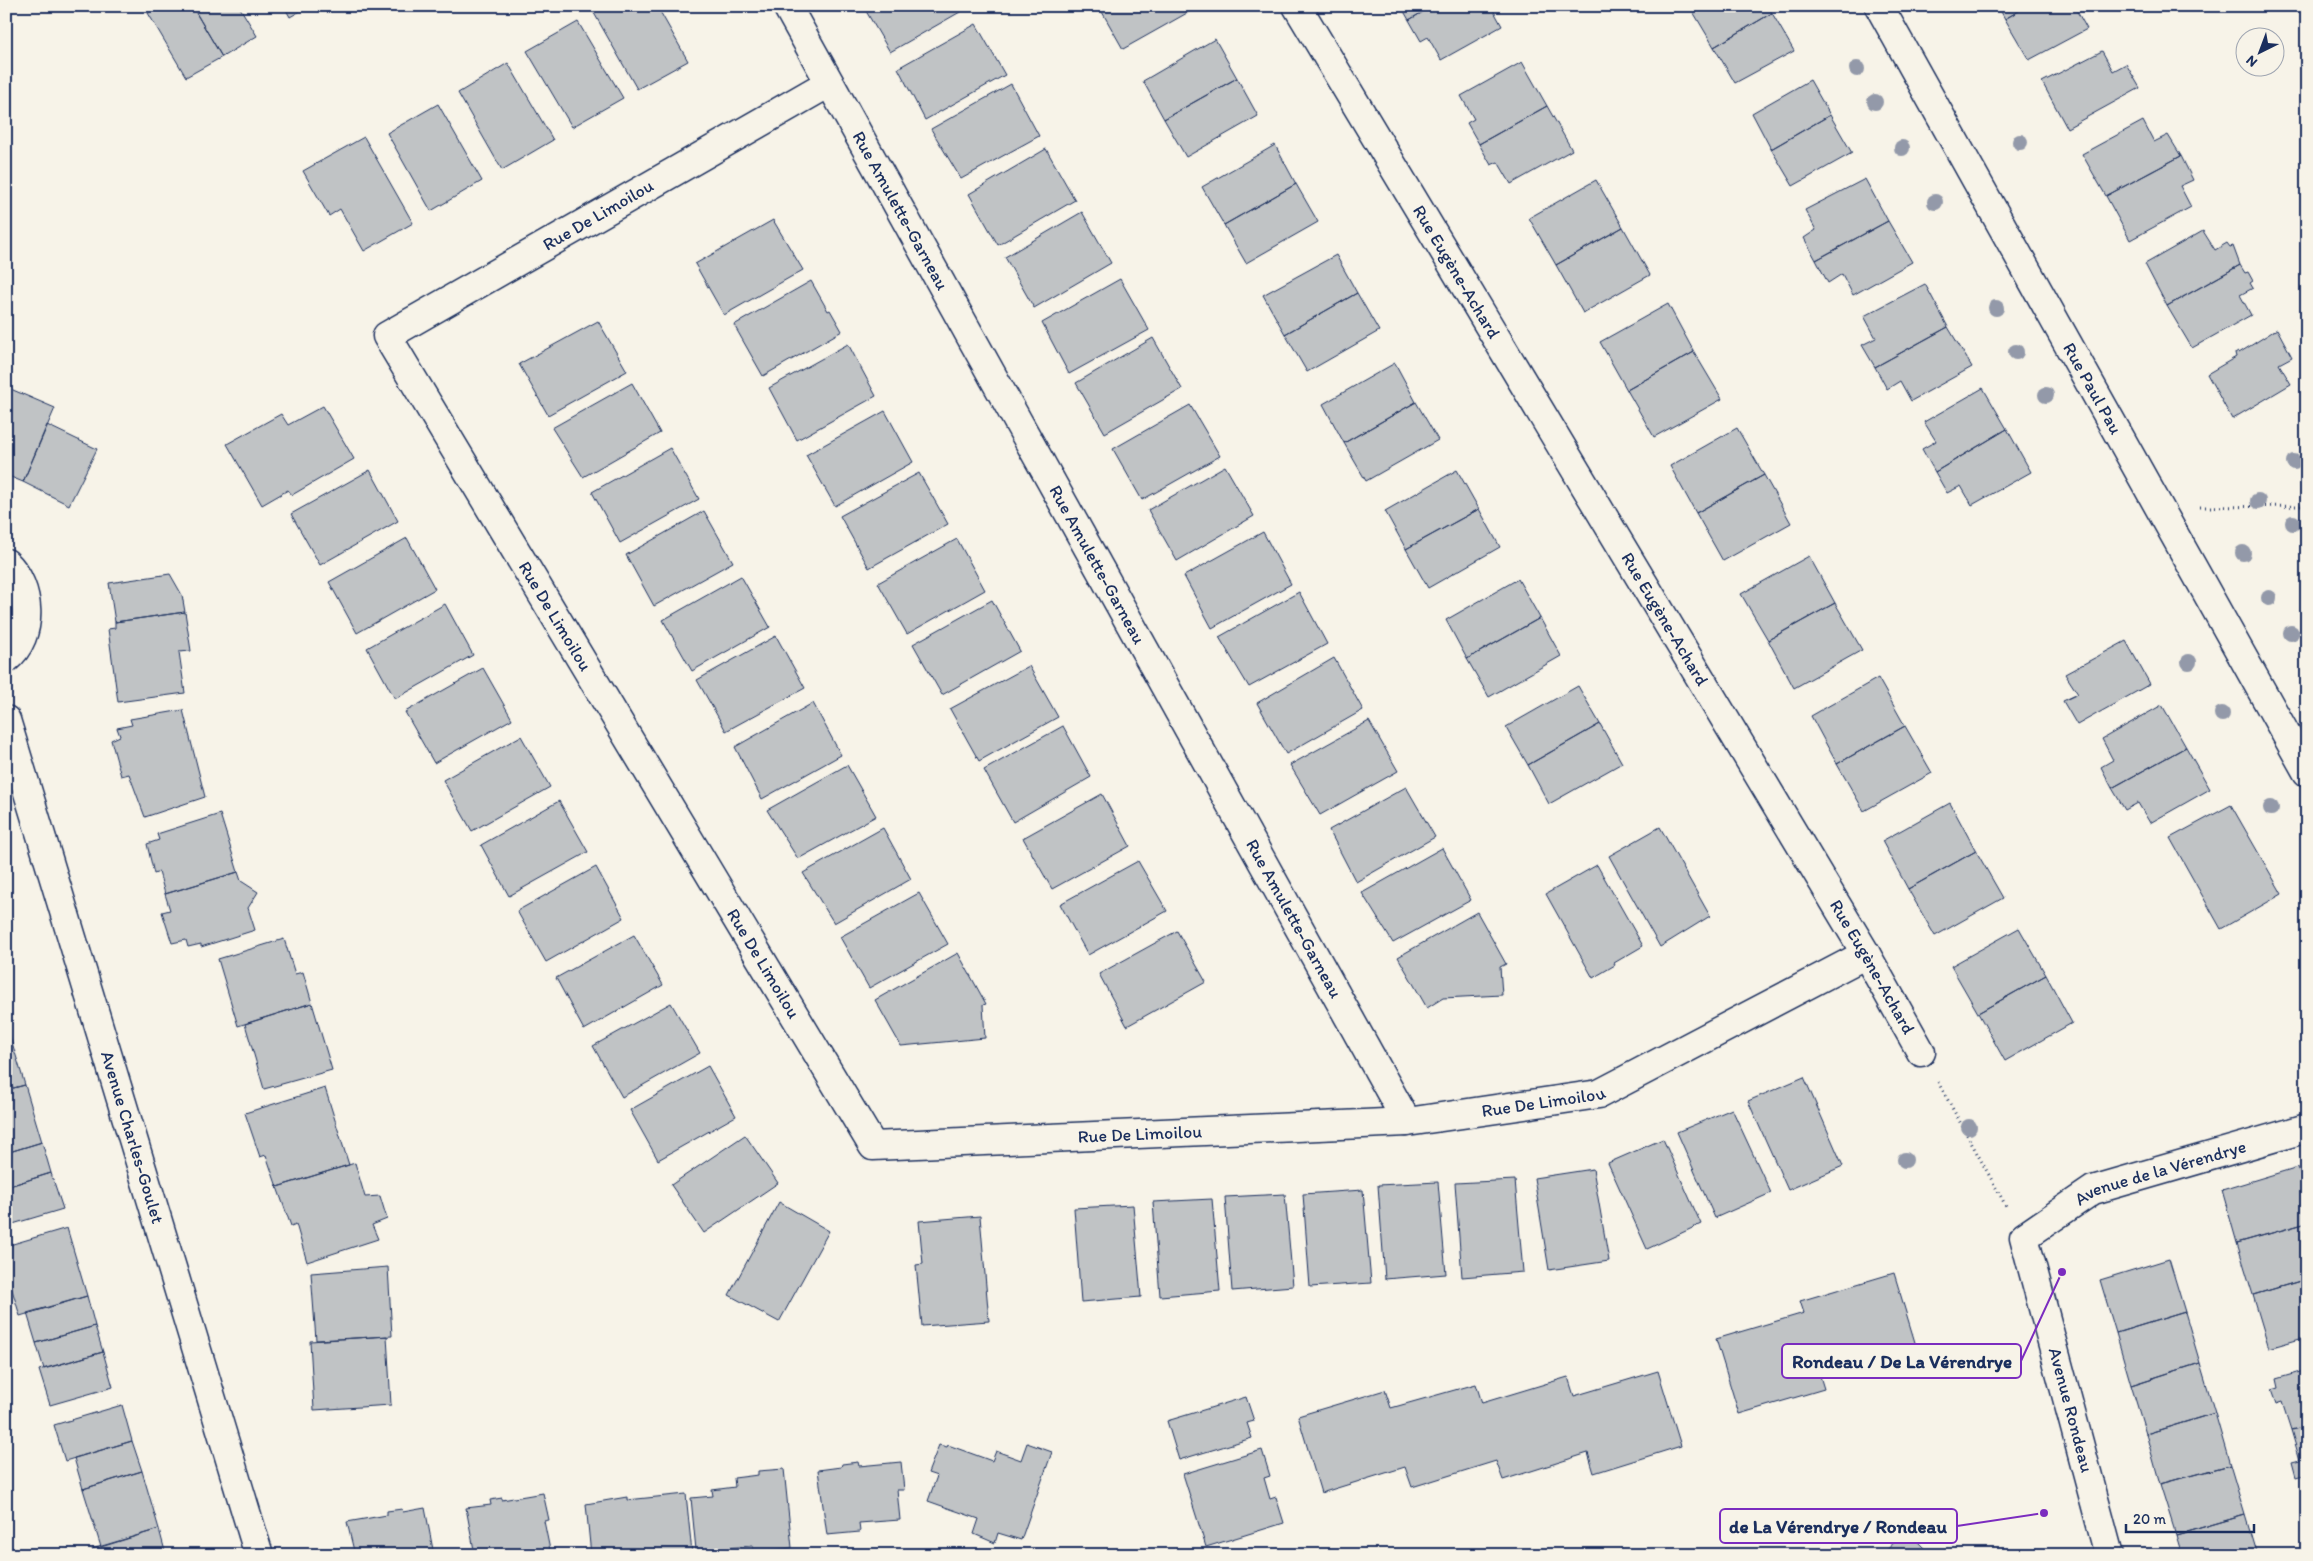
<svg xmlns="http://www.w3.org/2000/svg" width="2313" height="1561" font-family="Itim,sans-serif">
<rect width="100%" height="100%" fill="#f7f3e8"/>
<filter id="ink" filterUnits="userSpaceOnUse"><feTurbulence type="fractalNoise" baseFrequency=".02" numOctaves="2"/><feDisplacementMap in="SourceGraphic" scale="10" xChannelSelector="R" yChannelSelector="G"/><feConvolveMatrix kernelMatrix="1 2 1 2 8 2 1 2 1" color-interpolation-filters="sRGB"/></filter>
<g filter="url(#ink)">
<path fill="#c0c3c5" stroke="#1b2f5e" d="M159,6H192L222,57L186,77L148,13Z
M192,6H239L257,36L222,57Z
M284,6H309L290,17Z
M590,6H657L688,61L637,89Z
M863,6H966L967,8L890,52Z
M1108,6H1195L1196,8L1123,49L1101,10Z
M1401,6H1433L1409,20Z
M1433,6H1491L1502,26L1441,60L1428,37L1421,41L1409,20Z
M1699,6H1768L1772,13L1714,47L1692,10Z
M1998,6H2027L2005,19Z
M2027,6H2074L2087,29L2029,60L2005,19Z
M1772,13L1794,51L1735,83L1714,47Z
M578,22L623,98L572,127L527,51Z
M976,24L1005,75L925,120L898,68Z
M1215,39L1237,78L1164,119L1143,81Z
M2102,51L2113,71L2126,64L2140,88L2067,128L2042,82Z
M1522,62L1547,106L1479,144L1467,123L1474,119L1461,96Z
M508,63L553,140L502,170L458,93Z
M1237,78L1258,116L1186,157L1164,119Z
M1810,80L1830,115L1771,149L1752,113Z
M1011,84L1039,136L961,179L931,129Z
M438,104L482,181L431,211L387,133Z
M1547,106L1572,150L1511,184L1498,162L1491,165L1479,144Z
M1830,115L1852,153L1793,186L1771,149Z
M2143,121L2154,142L2168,135L2181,156L2106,196L2082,154Z
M364,137L413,223L364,251L340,209L329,216L303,171Z
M1275,145L1296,184L1224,225L1202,187Z
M1046,149L1075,200L998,245L969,194Z
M2181,156L2193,180L2180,186L2191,207L2130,240L2106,196Z
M1865,179L1888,221L1816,260L1804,238L1816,230L1805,210Z
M1596,180L1623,227L1556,265L1529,218Z
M1296,184L1318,222L1246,263L1224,225Z
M1082,212L1111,263L1034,308L1005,257Z
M773,220L803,270L724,315L695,264Z
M1888,221L1912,262L1853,295L1842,274L1828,283L1816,260Z
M1623,227L1650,275L1583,313L1556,265Z
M2203,231L2215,250L2227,243L2230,247L2233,246L2240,265L2167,306L2145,264Z
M1336,255L1357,293L1285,334L1263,295Z
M2240,265L2245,273L2248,272L2253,281L2250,283L2253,288L2240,295L2251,315L2192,348L2167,306Z
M1120,279L1149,330L1069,374L1042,323Z
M811,281L828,311L830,310L842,331L763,376L734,325Z
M1925,284L1948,327L1875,367L1862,345L1876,338L1864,316Z
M1357,293L1379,331L1307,372L1285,334Z
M1668,304L1694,352L1627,390L1600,342Z
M598,321L627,371L548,415L519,364Z
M1948,327L1972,367L1911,401L1900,381L1887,389L1875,367Z
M2277,329L2292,357L2279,364L2291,384L2232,419L2207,374L2236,357L2235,353L2238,351L2239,353Z
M1153,338L1182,389L1105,433L1076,383Z
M848,344L876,396L797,440L769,388Z
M1694,352L1722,399L1654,437L1627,390Z
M1395,363L1416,402L1344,443L1323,404Z
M632,383L660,433L583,477L552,428Z
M6,387L55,408L23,482L6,475Z
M1983,388L2007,429L1935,472L1922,449L1936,441L1924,422Z
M1416,402L1438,440L1366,481L1344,443Z
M1190,405L1220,456L1142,500L1113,449Z
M323,406L354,459L292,495L288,490L262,505L227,444L281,414L288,425Z
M885,411L913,462L835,506L806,455Z
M47,425L97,449L69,505L23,482Z
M1737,428L1764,475L1696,513L1670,466Z
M2007,429L2031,472L1972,505L1961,486L1947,493L1935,472Z
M670,448L699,499L620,543L592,492Z
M1225,466L1254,516L1177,561L1148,510Z
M370,470L398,521L320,565L291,514Z
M1457,470L1479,509L1406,549L1385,511Z
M919,473L948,524L869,568L840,516Z
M1764,475L1791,523L1723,561L1696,513Z
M1479,509L1500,547L1428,588L1406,549Z
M704,511L733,562L654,606L626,555Z
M1263,532L1291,584L1212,628L1184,576Z
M407,538L435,589L357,633L329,582Z
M957,539L985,590L907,634L878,583Z
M1809,556L1835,603L1768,640L1741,594Z
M170,574L182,595L185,612L115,622L109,583Z
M741,576L770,627L692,671L663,620Z
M1518,579L1540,618L1467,659L1446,620Z
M1299,592L1327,644L1249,687L1219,637Z
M992,600L1020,651L942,695L913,644Z
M1835,603L1862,650L1794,688L1768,640Z
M445,604L473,655L395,699L367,648Z
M185,612L191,651L179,652L185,693L118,702L108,629L115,628V622Z
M1540,618L1561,656L1489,697L1467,659Z
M776,636L805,688L726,731L697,680Z
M2126,641L2150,684L2077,725L2063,701L2078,694L2065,674Z
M1334,658L1363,710L1286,754L1257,703Z
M1029,666L1058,717L979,761L950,709Z
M483,668L512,719L434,763L405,712Z
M1878,678L1905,726L1837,764L1811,716Z
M1578,686L1600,724L1528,765L1506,727Z
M813,703L841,755L762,799L735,747Z
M2162,705L2186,747L2112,788L2101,767L2113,760L2102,739Z
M183,710L205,797L145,817L129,774L121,776L111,740L120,736L117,728L132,725L130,719Z
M1369,721L1398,771L1320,815L1290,765Z
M1600,724L1622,763L1549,804L1528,765Z
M1063,726L1091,777L1013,822L984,770Z
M1905,726L1932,773L1864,811L1837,764Z
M521,736L550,787L472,831L443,780Z
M2186,747L2210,789L2150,823L2138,803L2125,810L2112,788Z
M847,765L876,816L798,859L767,810Z
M1406,787L1435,837L1356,882L1329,830Z
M1102,794L1130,846L1052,889L1023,838Z
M559,801L588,852L509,896L481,845Z
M1950,803L1976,851L1908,889L1882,841Z
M2231,805L2282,894L2221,929L2170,838Z
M220,814L238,872L165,894L159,872L154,874L147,844L159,840L157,834Z
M1660,827L1710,916L1660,947L1609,856Z
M883,828L911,879L834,923L803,873Z
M1442,848L1471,900L1393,943L1362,893Z
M1976,851L2003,898L1935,936L1908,889Z
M1138,861L1167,911L1088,955L1060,904Z
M1597,865L1643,946L1614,963L1615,965L1593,978L1546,894Z
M596,867L624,918L546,962L517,911Z
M238,872L241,881L258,892L248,908L255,930L201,947V944L188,947L186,940L172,943L162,912L170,910L165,894Z
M919,893L948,944L869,988L840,937Z
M1477,912L1506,964L1500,967L1502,995L1443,998L1427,1008L1398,957Z
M2019,928L2046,975L1978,1013L1951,966Z
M1177,931L1206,982L1127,1026L1099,974Z
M634,935L663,985L584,1030L556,978Z
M284,939L295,974L303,972L312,1003L238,1026L218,959Z
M958,953L986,1004L983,1005L985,1038L901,1046L875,1000Z
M2046,975L2072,1023L2005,1061L1978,1013Z
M312,1003L332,1070L264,1089L245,1024Z
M671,1003L700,1053L622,1097L593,1046Z
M6,1023L25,1085L6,1090Z
M708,1066L736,1116L658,1160L630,1110Z
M1804,1077L1843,1166L1788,1190L1748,1101Z
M25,1085L42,1142L6,1153V1090Z
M325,1088L349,1165L277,1187L266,1155L260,1157L245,1113Z
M1732,1109L1771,1193L1715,1218L1677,1132Z
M745,1135L778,1183L704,1233L671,1185Z
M1663,1139L1701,1224L1647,1249L1608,1163Z
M42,1142L51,1173L6,1187V1153Z
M355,1163L365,1197L380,1196L387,1219L372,1225L378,1239L307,1262L296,1224L291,1226L277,1187Z
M2298,1167L2307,1198V1223L2237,1243L2222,1190Z
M1593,1169L1609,1261L1549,1270L1534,1178Z
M51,1173L63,1209L6,1226V1187Z
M1515,1180L1523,1272L1462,1277L1455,1183Z
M1438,1182L1446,1274L1385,1279L1378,1185Z
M1363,1190L1371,1283L1310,1287L1303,1194Z
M1285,1194L1293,1286L1232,1291L1225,1197Z
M1212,1199L1220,1291L1160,1296L1153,1202Z
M779,1202L829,1231L779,1322L729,1295Z
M1133,1205L1141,1297L1081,1302L1074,1208Z
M980,1216L989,1321L922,1326L916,1265L923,1264L919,1221Z
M2307,1223V1279L2253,1295L2237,1243Z
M67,1228L87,1296L20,1316L6,1270V1246Z
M2169,1259L2185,1312L2116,1333L2100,1280Z
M388,1267L392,1336L316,1340L311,1273Z
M1894,1273L1917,1349L1820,1376L1824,1389L1739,1414L1716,1339L1804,1313L1800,1301Z
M2307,1279V1337L2269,1348L2253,1295Z
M87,1296L95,1326L36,1343L27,1313Z
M2185,1312L2200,1363L2131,1385L2116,1333Z
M95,1326L103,1352L44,1369L36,1343Z
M387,1336L391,1405L314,1410L310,1341Z
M103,1352L113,1387L50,1405L39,1370Z
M2200,1363L2215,1413L2146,1434L2131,1385Z
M2307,1370V1426L2291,1430L2282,1402L2276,1404L2271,1390L2278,1388L2276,1379Z
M1658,1371L1681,1446L1594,1473L1588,1453L1503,1480L1496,1461L1412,1487L1405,1467L1321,1493L1298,1416L1385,1390L1391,1408L1476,1384L1482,1403L1568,1377L1574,1396Z
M1246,1397L1254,1421L1247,1423L1252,1438L1179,1460L1167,1421Z
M122,1405L132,1441L65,1461L54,1425Z
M2215,1413L2230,1465L2160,1484L2146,1434Z
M2307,1426V1482L2305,1483L2303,1475L2296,1477L2292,1462L2300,1460L2291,1430Z
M132,1441L142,1471L83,1489L74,1458Z
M1027,1443L1052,1452L1021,1540L998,1533L995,1543L974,1534L979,1519L928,1501L937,1476L928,1473L939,1445L947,1447L948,1445L992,1461L996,1451L1021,1460Z
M1262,1450L1270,1476L1264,1478L1270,1499L1276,1497L1284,1523L1206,1547L1183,1474Z
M858,1462L859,1466L901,1462L904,1490H897L900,1520L859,1523L860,1532L827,1535L818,1470L841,1467L842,1464Z
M2230,1465L2245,1515L2176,1535L2160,1484Z
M784,1469L792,1548L753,1552V1546L696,1550L691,1498L713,1496L712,1490L735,1487L734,1478L758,1475V1471Z
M142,1471L159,1529L101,1547L83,1489Z
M543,1493L549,1520L544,1521L550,1550L530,1555H475L466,1508L491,1505L490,1500L502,1498V1500Z
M686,1494L692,1553L591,1555L586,1504L627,1497V1500Z
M425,1508L434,1555H358L357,1550L354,1551L347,1522L387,1515V1511L402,1509L403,1512Z
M2245,1515L2257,1555H2182L2176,1535Z
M159,1529L166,1555H94L92,1549Z
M1906,1530L1931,1555H1882Z"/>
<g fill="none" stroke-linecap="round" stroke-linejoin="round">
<defs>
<g id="minor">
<path id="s1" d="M787,6L1407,1122"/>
<path id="s2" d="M1297,6L1866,954L1921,1052"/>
<path id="s3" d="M1879,6L2307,772"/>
<path id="s4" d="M829,83L387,336L873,1146L1407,1122L1599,1094L1866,954"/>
<path d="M6,563C31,586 35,636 6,659"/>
<path id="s5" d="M6,720L259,1555"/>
<path id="s6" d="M2109,1555L2024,1237L2093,1190L2307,1128"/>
</g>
</defs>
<use href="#minor" stroke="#1b2f5e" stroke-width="31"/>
<path stroke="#1b2f5e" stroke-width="3" stroke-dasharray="1 4" stroke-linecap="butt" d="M2200,507L2307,506
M1938,1082L2006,1206"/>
<use href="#minor" stroke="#f7f3e8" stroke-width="28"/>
</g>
<g fill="#9399a9">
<circle cx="1857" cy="69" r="8"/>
<circle cx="1875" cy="102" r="8"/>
<circle cx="2020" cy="142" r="8"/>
<circle cx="1902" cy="148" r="8"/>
<circle cx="1935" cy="202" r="8"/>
<circle cx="1996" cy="308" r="8"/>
<circle cx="2016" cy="352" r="8"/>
<circle cx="2046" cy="395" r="8"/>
<circle cx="2294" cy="462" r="8"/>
<circle cx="2258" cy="501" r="8"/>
<circle cx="2293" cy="523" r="8"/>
<circle cx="2243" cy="553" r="8"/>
<circle cx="2269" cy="598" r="8"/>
<circle cx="2291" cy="633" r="8"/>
<circle cx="2189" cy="662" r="8"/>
<circle cx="2222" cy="714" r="8"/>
<circle cx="2271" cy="808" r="8"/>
<circle cx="1969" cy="1127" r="8"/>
<circle cx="1905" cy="1160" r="8"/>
</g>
</g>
<g text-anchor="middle" stroke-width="4" stroke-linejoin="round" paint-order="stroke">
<g font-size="18" fill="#1b2f5e" stroke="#f7f3e8">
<text dy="6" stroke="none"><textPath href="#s1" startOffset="234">Rue Amulette-Garneau</textPath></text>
<text transform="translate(598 215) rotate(-30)" y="6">Rue De Limoilou</text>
<text dy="6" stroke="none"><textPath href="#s2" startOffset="310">Rue Eugène-Achard</textPath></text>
<text dy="6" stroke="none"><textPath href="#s3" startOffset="438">Rue Paul Pau</textPath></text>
<text dy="6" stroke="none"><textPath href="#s1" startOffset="639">Rue Amulette-Garneau</textPath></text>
<text dy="6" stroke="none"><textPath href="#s4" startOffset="836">Rue De Limoilou</textPath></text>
<text dy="6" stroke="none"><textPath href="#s2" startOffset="715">Rue Eugène-Achard</textPath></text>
<text dy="6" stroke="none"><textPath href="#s1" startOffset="1044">Rue Amulette-Garneau</textPath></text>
<text dy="6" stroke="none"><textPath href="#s4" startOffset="1241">Rue De Limoilou</textPath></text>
<text dy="6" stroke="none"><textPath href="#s2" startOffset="1120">Rue Eugène-Achard</textPath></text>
<text dy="6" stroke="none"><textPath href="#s4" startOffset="2126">Rue De Limoilou</textPath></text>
<text dy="6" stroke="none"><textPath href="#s4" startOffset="1721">Rue De Limoilou</textPath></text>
<text dy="6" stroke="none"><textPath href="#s5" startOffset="436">Avenue Charles-Goulet</textPath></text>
<text dy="6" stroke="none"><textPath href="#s6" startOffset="482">Avenue de la Vérendrye</textPath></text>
<text transform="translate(2071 1410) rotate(75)" y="6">Avenue Rondeau</text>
</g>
</g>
<path fill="none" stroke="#7b2cbf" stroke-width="2" d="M2062 1272L2021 1361M2044 1513L1957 1526"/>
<g fill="#7b2cbf" stroke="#f7f3e8" stroke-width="2">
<circle cx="2062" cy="1272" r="5"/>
<circle cx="2044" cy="1513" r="5"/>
</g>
<g fill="#f7f3e8" stroke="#7b2cbf" stroke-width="2">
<rect x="1782" y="1344" width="239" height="34" rx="5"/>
<rect x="1720" y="1509" width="237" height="34" rx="5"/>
</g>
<g font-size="19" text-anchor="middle" font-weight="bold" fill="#1b2f5e">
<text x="1902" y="1368">Rondeau / De La Vérendrye</text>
<text x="1838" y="1533">de La Vérendrye / Rondeau</text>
</g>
<rect width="2313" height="1561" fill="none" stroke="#f7f3e8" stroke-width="25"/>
<rect x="12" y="12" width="2288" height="1536" fill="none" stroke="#1b2f5e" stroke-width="2" filter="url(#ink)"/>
<g transform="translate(2260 52) rotate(222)"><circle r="24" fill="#f7f3e8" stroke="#9fa5b1"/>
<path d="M0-4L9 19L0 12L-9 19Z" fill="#1b2f5e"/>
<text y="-8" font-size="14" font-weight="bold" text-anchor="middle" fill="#1b2f5e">N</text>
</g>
<path d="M2126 1524v8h128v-8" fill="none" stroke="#1b2f5e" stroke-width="2.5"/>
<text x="2133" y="1524" font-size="15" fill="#1b2f5e" stroke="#f7f3e8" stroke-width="4" paint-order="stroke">20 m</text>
</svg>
